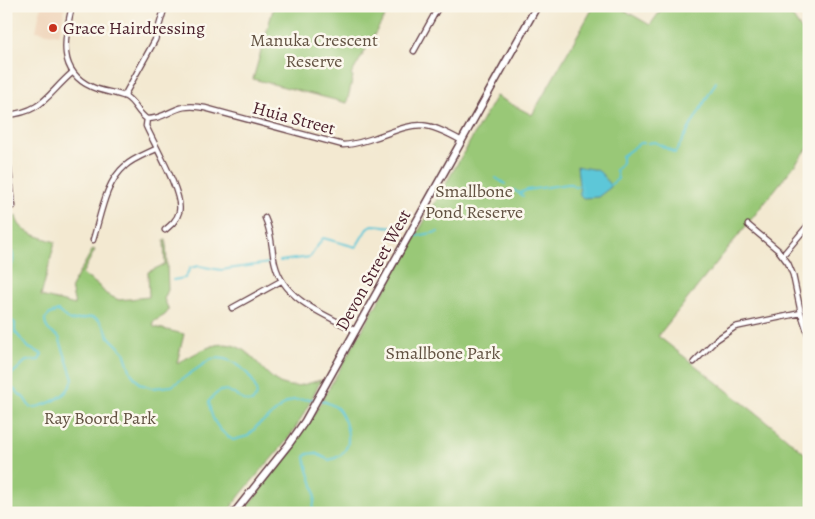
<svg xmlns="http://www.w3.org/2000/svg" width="815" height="519" font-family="Alegreya,serif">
<rect width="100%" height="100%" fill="#fbf7ec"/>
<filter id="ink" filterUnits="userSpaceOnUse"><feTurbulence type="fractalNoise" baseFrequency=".02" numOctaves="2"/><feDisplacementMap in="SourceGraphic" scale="10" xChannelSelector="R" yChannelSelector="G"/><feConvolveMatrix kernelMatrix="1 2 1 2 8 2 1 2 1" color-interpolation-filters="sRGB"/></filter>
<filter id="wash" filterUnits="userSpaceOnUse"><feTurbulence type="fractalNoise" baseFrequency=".0096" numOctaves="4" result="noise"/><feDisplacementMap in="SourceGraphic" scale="20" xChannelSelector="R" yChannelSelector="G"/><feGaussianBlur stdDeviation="1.12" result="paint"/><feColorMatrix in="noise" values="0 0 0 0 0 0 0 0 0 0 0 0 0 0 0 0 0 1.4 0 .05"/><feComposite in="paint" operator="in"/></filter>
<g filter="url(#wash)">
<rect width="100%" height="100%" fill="#f3e9d1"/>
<path fill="#f0d6bc" d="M41,6L65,7L59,35L36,31Z"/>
<path fill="#99c877" stroke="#727451" d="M274,6H391L351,75L353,76L347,103L253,79Z
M594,6H617L650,25L664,6H785L809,41V147L658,336L776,429L809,457V513H243L309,423L496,96L532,115Z
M16,216C19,234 40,236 55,242L41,296L75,305L71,287L93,249L95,250L82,274L98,285L106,294L119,300L149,297L148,272L165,264L164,240H166L168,290L164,299L169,310L165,315L153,322L154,327L184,334L177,363C188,358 200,350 212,346C253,334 260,383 290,386C299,387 312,382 321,380C310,402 299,425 284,444C265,467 244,488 227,513H6V237H9V217Z"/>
<path fill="#5dc7d8" stroke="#547382" d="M577,166C600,172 596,164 611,187L598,197L583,198L580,195Z"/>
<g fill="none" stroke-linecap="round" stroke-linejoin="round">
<path stroke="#5dc7d8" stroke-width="2" d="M648,143L655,142L675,153L716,82
M496,178L505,184
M610,185L618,179L616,170L622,163V156L640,143H644
M514,190L523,196
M519,193L527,190L568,184H571L575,187L579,186
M416,236L438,232
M6,249L12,252C15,261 12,266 6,273
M280,261L310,257L323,238L356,247L368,227L373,225L406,228
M173,280L185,278L190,268L199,266L221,270L269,263
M6,323L12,321L15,323V332L29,348L42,354L39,360L26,361L11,375L10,386L24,398L30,407C37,408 40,406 46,404C59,399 69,393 73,379L59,337C50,332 45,329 45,319L50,314L58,311L70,321L92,317L99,320L105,328L109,337L124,352L131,373L140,384L152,388L172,386L211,359C232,354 255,375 257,395L252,402C235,403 229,376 209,401C210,419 218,431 233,440L248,436L259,424L267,419L286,403L293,400L314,399
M311,513C321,488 308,480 305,457L307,454L315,453L329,460C350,455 351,440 345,422C343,417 341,412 337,408C332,404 325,402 319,399"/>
</g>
</g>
<g filter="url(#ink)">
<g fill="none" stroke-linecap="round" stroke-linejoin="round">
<defs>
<path id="street" d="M72,6C65,37 56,71 92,87C103,92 115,92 126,97C135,102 138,114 147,119
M414,51L439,6
M124,96L155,40L165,6
M6,115C44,112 47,94 73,72
M147,119C170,119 174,101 205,108L343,145C354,145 364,141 374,138C417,123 421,118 462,141
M147,119L146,126C154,144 184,195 179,212C177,220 171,225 165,230
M6,142L13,206
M265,218C272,233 271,248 275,264C284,301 326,315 356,331
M748,225L778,250L788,263L793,275L801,313L809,337
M93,240C101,215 105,183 125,166C134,158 146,154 156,149
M783,255L809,224
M232,308L281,281
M694,362L716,340L735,327L801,313"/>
<path id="secondary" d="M234,513L289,444L305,421L537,6"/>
</defs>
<use href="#street" stroke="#633d44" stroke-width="7"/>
<use href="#secondary" stroke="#633d44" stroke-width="9"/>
<use href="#street" stroke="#fff" stroke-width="4.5"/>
<use href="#secondary" stroke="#fff" stroke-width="6"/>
</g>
</g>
<circle fill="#c8321e" stroke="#fbf7ec" stroke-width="2" cx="53" cy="28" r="5"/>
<g text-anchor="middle" stroke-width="5" stroke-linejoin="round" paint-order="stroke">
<g font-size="18" fill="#4a1f2b" stroke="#fbf7ec" text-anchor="start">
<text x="63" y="34">Grace Hairdressing</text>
</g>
<g font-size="18" fill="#625242" stroke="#fbf7ec">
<text x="314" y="46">Manuka Crescent<tspan x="314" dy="21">Reserve</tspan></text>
<text x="474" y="197">Smallbone<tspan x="474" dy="21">Pond Reserve</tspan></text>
<text x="443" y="359">Smallbone Park</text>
<text x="100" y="424">Ray Boord Park</text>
</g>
<g font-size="18" fill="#4a1f2b" stroke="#fbf7ec">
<text transform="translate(294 118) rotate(15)" y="6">Huia Street</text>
<text transform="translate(373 270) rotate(-61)" y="6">Devon Street West</text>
</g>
</g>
<rect width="815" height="519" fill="none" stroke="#fbf7ec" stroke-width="25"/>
</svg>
